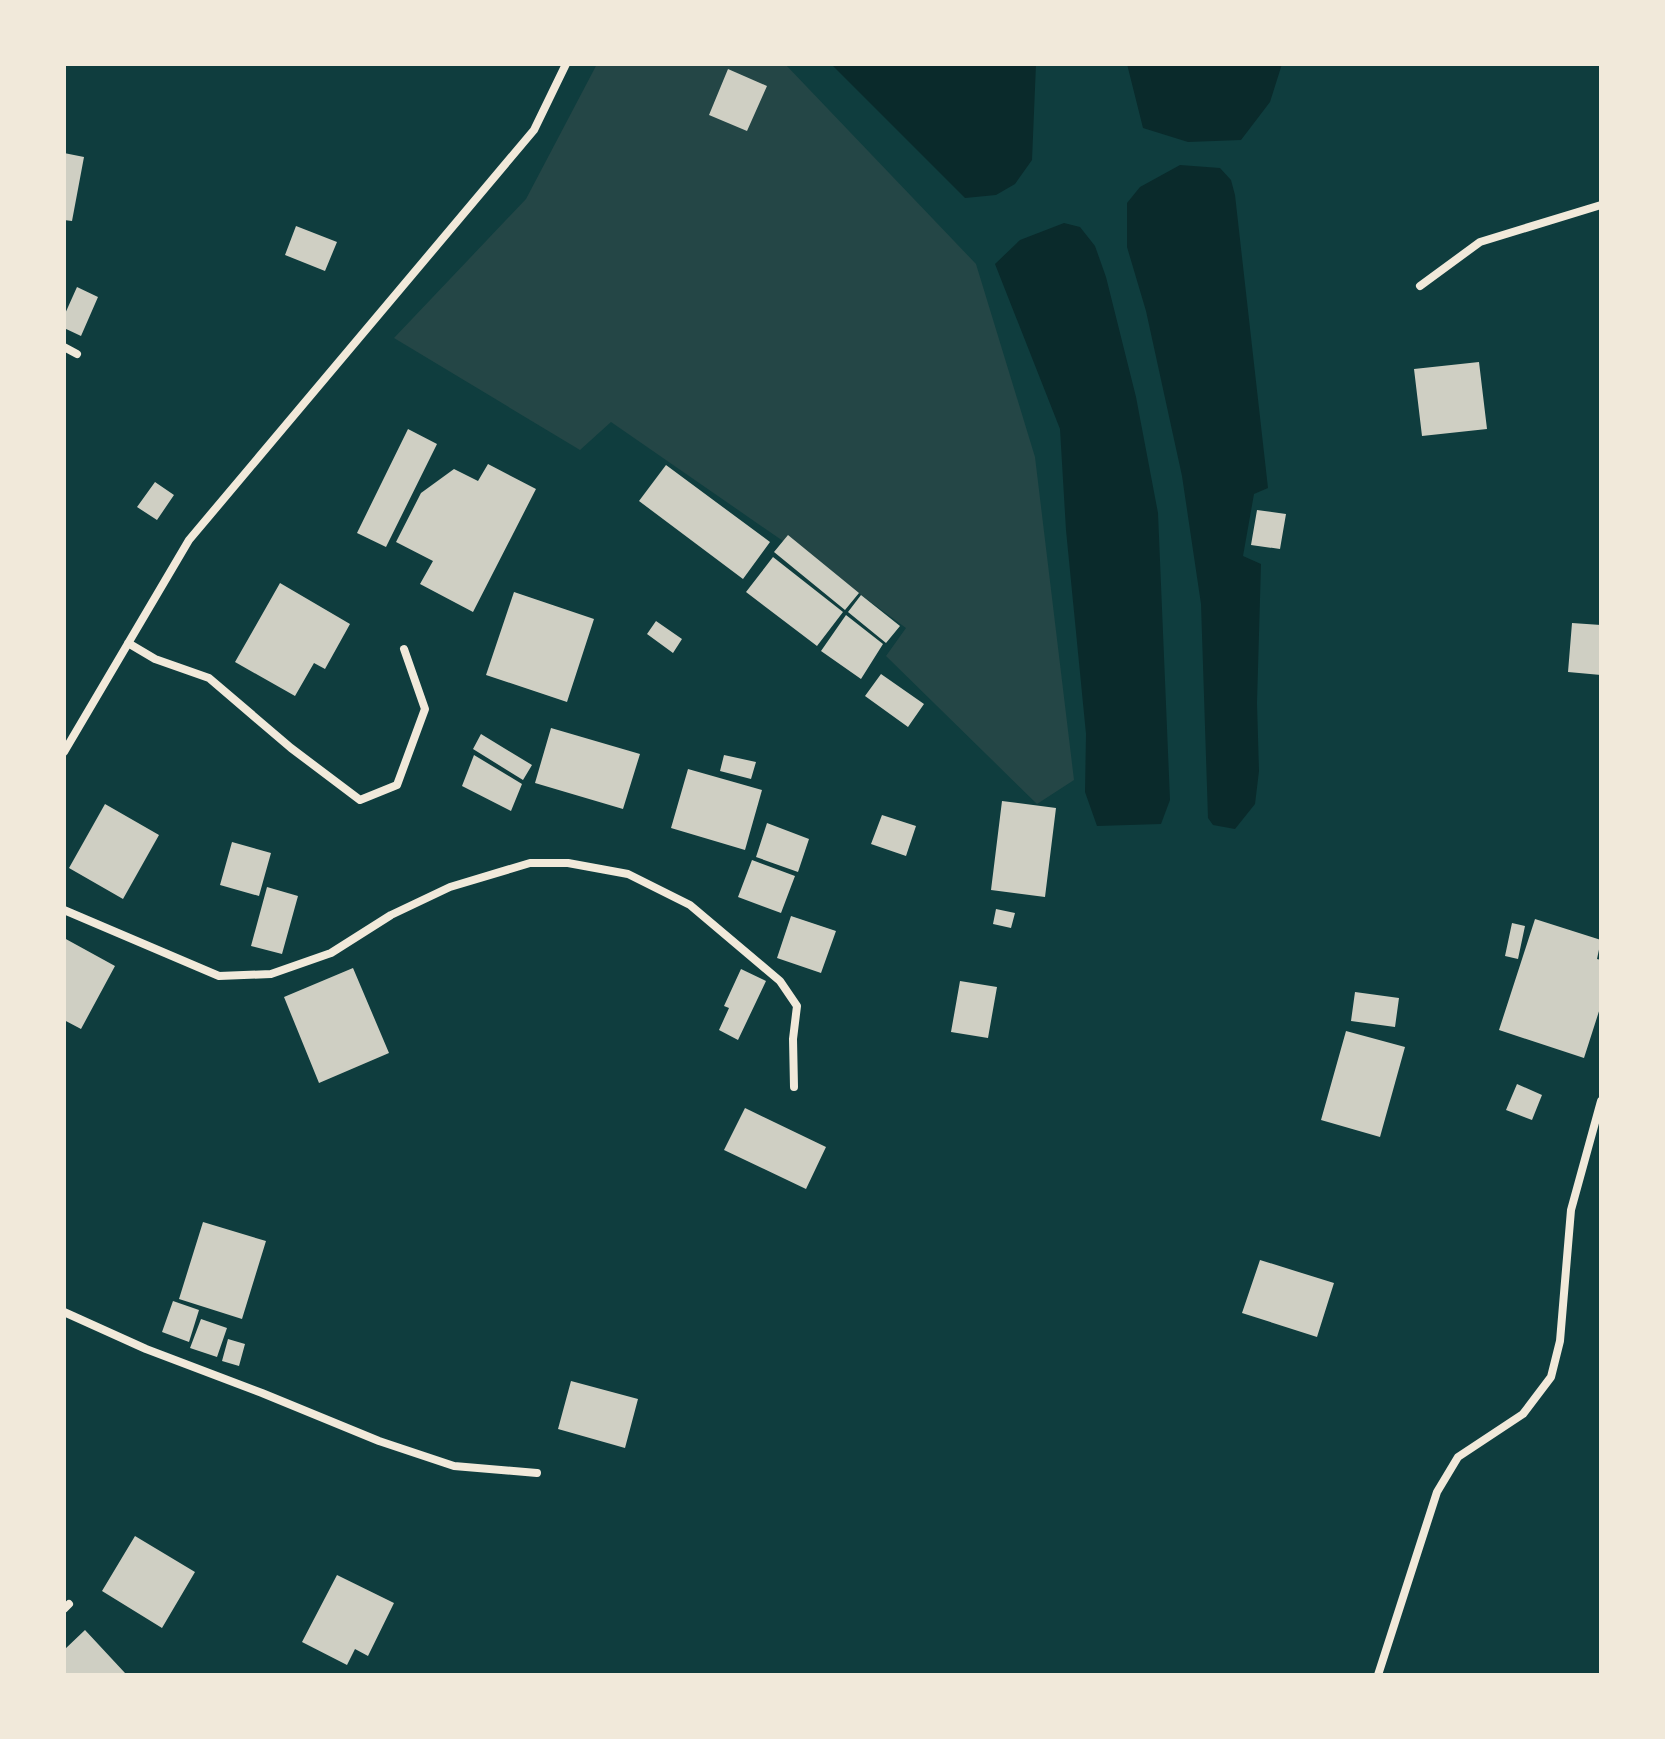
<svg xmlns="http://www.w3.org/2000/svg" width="1665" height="1739" font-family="'Space Grotesk',sans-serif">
<rect width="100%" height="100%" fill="#0f3d3e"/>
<path fill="#244646" d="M597,64H785L976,264L1035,457L1074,780L1037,804L886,656L906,628L861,595L611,422L580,450L394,338L526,199Z"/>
<path fill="#0a2a2b" d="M831,64H1036L1032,160L1015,184L996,195L965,198Z
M1127,64H1282L1270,102L1241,140L1188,142L1143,128Z
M1180,165L1220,168L1231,180L1235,195L1268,488L1254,494L1243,556L1261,564L1257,703L1259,771L1255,804L1235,829L1213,825L1208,818L1201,604L1182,476L1146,311L1127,247V203L1140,187Z
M1064,223L1080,227L1095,246L1106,277L1136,397L1158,513L1170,800L1161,824L1097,826L1085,792L1086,734L1066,530L1060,429L995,264L1020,240Z"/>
<path fill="#cfcfc3" d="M728,69L767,86L747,131L709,115Z
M64,153L84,157L72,221L64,220Z
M296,226L337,242L325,271L285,255Z
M77,287L98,297L81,336L64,328V316Z
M1479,362L1487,429L1422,436L1414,369Z
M408,429L437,444L386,547L357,533Z
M488,464L536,489L473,612L420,584L433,561L396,542L421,493L454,469L478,481Z
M666,465L770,542L743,579L639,501Z
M155,482L174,495L157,520L137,507Z
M1257,510L1286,514L1280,549L1251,545Z
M788,535L859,593L845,610L774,552Z
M773,557L843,612L817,646L746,592Z
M280,583L350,624L325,669L314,663L295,696L235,662Z
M514,592L594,619L567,702L486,675Z
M861,595L900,626L886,643L848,612Z
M846,615L883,644L861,679L821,651Z
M656,621L682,639L673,653L647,634Z
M1572,623L1601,625V675L1568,672Z
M881,674L924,704L908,727L865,696Z
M551,728L640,754L623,809L535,783Z
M481,734L532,765L523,780L473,749Z
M474,755L522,784L511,811L462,786Z
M724,755L756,762L751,779L720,771Z
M688,769L762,790L745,850L671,828Z
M1002,801L1056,808L1045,897L991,890Z
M105,804L159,835L123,899L69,868Z
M882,815L916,826L906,856L871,844Z
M767,823L809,839L798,872L756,857Z
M232,842L271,853L259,896L220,885Z
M752,860L795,876L781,913L738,897Z
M267,887L298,896L282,954L251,946Z
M996,909L1015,913L1011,928L993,924Z
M791,916L836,931L821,973L777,958Z
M1535,919L1601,940L1597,959L1601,960V1005L1584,1058L1499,1030Z
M1512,923L1525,926L1518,959L1505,956Z
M64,938L115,966L81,1029L64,1020Z
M353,968L389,1053L319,1083L284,997Z
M741,969L766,981L738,1040L719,1030L729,1008L724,1006Z
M960,981L997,987L988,1038L951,1032Z
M1355,992L1399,998L1395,1027L1351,1021Z
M1346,1031L1405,1047L1380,1137L1321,1120Z
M1517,1084L1542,1095L1532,1120L1506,1110Z
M745,1108L826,1147L806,1189L724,1150Z
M203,1222L266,1241L242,1319L179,1299Z
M1260,1260L1334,1283L1317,1337L1242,1313Z
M173,1301L199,1310L189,1342L162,1332Z
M201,1319L227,1328L217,1357L190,1348Z
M228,1339L245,1344L239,1366L222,1361Z
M571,1381L638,1399L625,1448L558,1429Z
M135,1536L195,1572L162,1628L102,1591Z
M337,1575L394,1603L368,1656L355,1649L347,1665L302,1642Z
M85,1630L125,1673L122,1675H64V1650Z"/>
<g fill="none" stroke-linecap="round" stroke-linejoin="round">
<path stroke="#f1e9da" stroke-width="8" d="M1420,286L1480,242L1601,205
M64,347L77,354
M128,643L155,659L209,678L291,748L360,800L397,785L425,709L404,649
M64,752L189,540L534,130L566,64
M64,910L219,976L271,974L331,953L391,915L450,887L530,863H568L628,874L690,905L780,981L797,1006L793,1039L794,1087
M64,1312L146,1349L262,1393L379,1441L454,1466L537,1473
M64,1609L69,1604
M1378,1675L1437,1492L1458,1457L1523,1414L1551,1377L1560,1341L1571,1210L1601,1101"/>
</g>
<rect width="1665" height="1739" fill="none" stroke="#f1e9da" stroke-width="132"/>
</svg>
